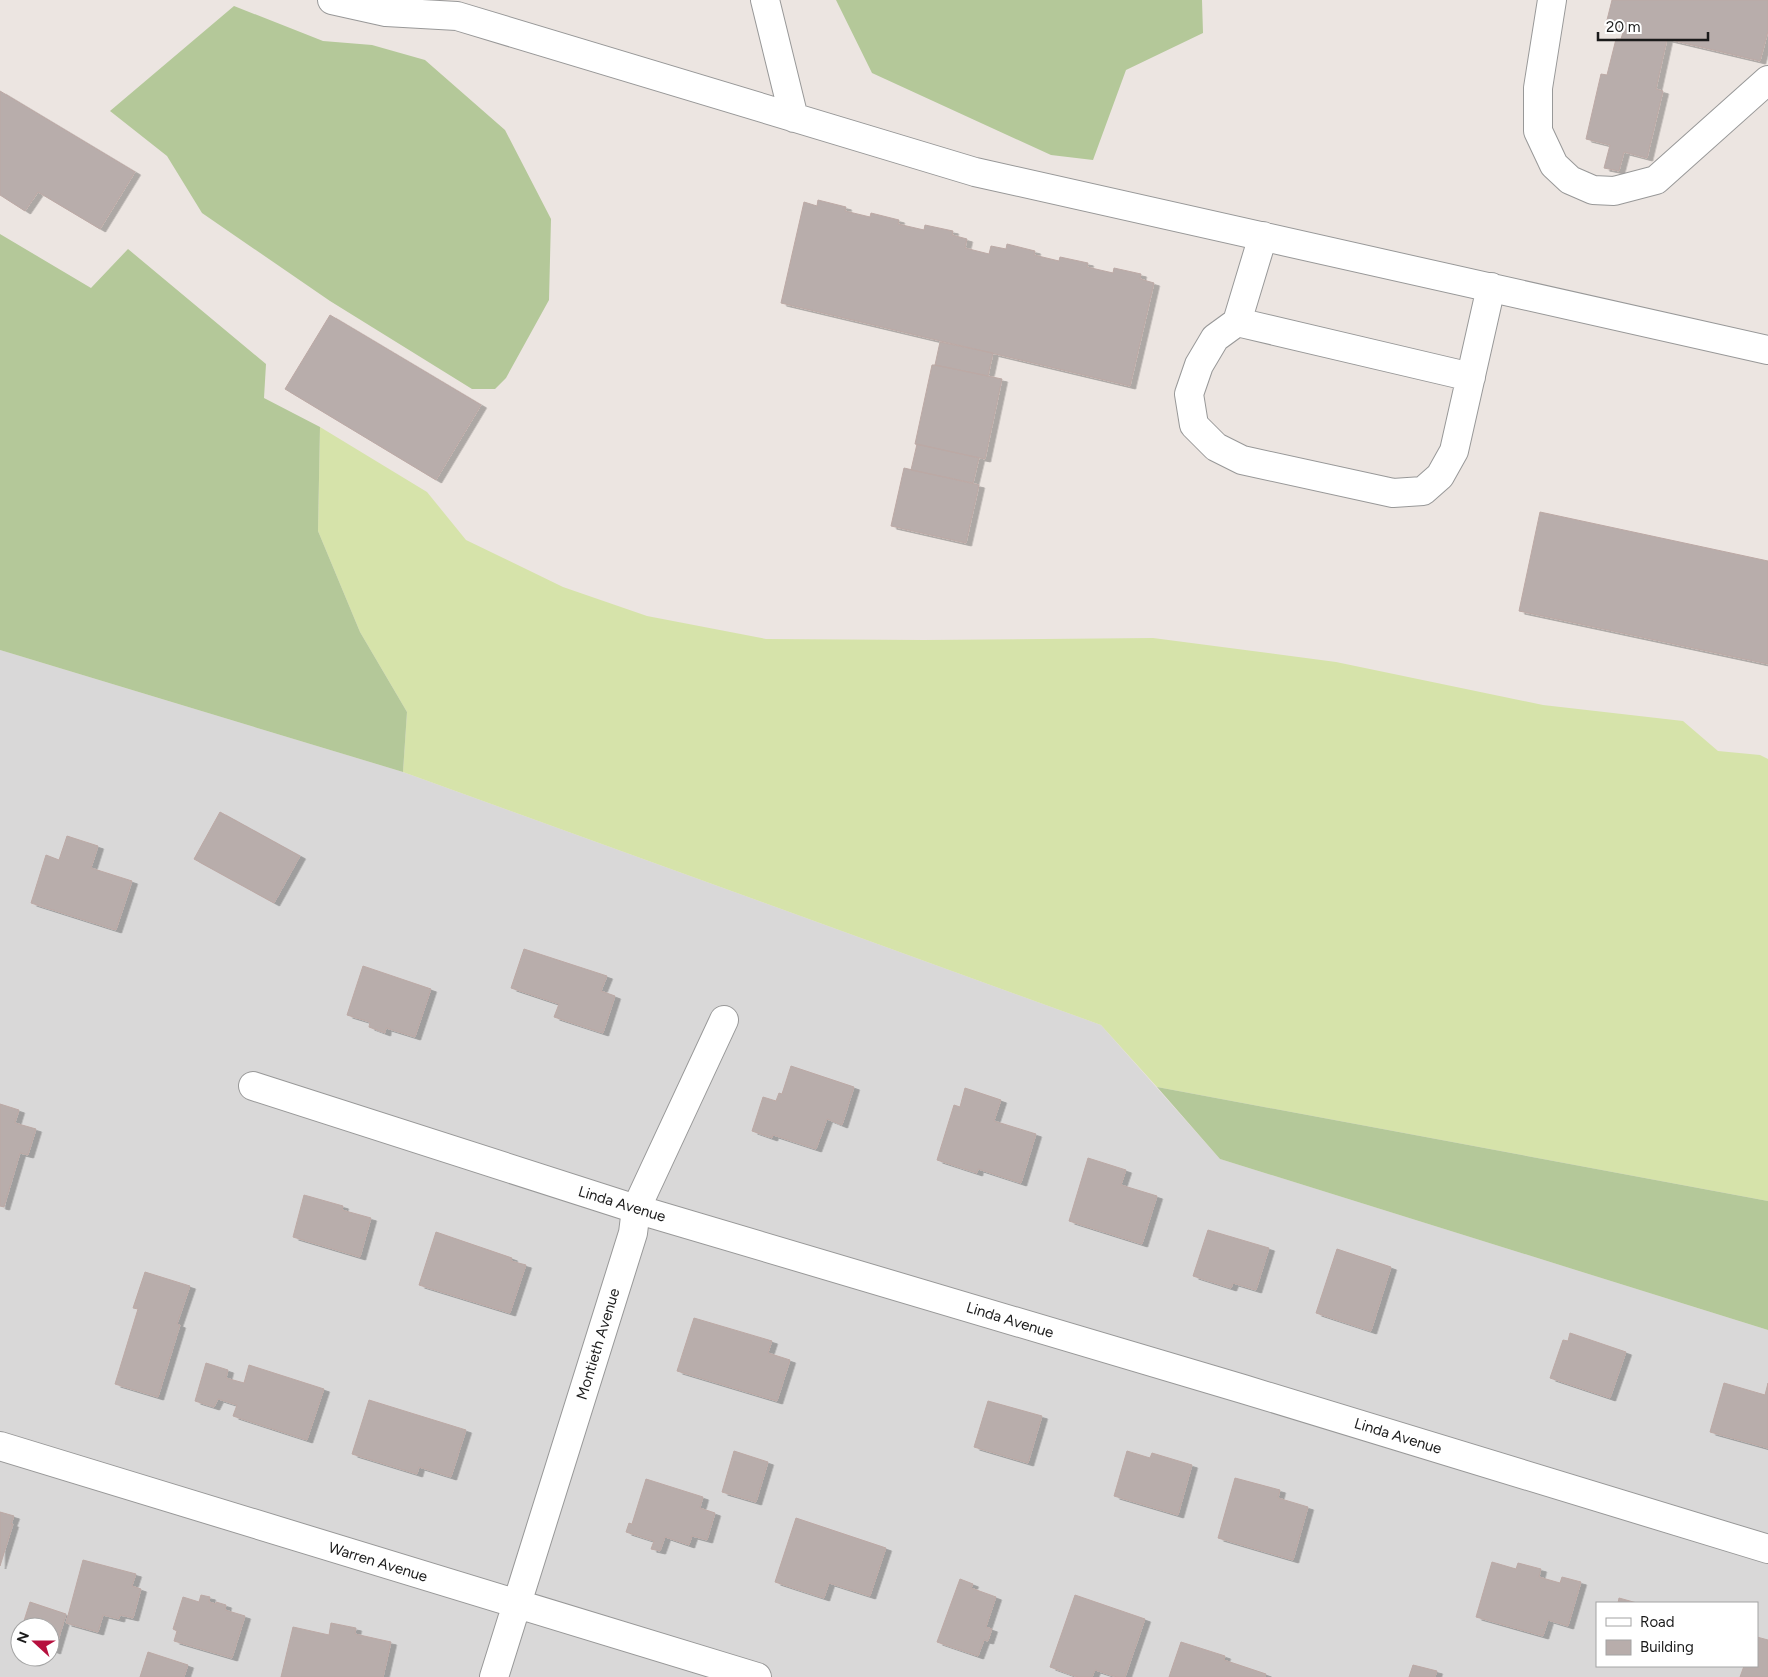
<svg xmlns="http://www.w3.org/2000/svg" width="1768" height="1677" font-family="Figtree,sans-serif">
<defs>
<filter id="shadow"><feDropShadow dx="5.5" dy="3" stdDeviation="0" flood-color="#0004"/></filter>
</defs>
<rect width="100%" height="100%" fill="#ece5e1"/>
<path fill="#d9d8d8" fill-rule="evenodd" d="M0,650L403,772L1101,1025L1220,1159L1768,1330V1677H0ZM1597,1603H1757V1666H1597ZM20,1627H50V1657H20Z"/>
<path fill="#d6e3aa" d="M320,427L427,492L466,540L563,587L647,616L766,639L924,640L1153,638L1336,662L1543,705L1683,721L1718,751L1760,755L1768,759V1201L1157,1087L1101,1025L403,772L407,712L360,632L318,531Z"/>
<path fill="#b4c899" d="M836,0H1202L1203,33L1126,70L1093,160L1051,155L872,73Z
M234,6L323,41L372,45L425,60L505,130L551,219L549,300L506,378L495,389H472L330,301L202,213L167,156L110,111Z
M0,234L91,288L128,249L266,364L264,398L320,427L318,531L360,632L407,712L403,772L0,650Z
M1157,1087L1768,1201V1330L1220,1159Z"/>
<path fill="#b8adab" stroke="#bca9a5" filter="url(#shadow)" d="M1612,0H1768V31L1760,61L1667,39L1656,89L1663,91L1647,158L1624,152L1619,171L1604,168L1610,145L1586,139L1601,74L1607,75L1616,39H1621L1624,29L1606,24Z
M0,91L135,172L100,229L38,192L25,211L0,195Z
M818,200L846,207L845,211L870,217L871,213L899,220L898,224L924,230L925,225L953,231L952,235L967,239L965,248L989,254L991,246L1006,249L1007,244L1035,251L1034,255L1059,261L1060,257L1088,263L1087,267L1113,273L1114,268L1141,274L1140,279L1154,283L1130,386L781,303L804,202L817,206Z
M330,315L481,405L436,480L285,389Z
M940,342L993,353L988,376L935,365Z
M932,365H935L1002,379L985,459L915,444Z
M917,444L979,458L973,483L911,470Z
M904,468L979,485L966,543L891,526Z
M1540,512L1768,561V664L1519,611Z
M220,812L300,856L274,903L194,859Z
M67,836L98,846L91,868L132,881L116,930L31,903L46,855L59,860Z
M524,949L607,976L601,991L615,996L603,1033L554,1017L559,1004L511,988Z
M363,966L431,989L415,1037L386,1028L385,1033L369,1027L370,1022L347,1015Z
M791,1066L854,1087L842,1125L827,1119L816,1149L773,1135L772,1138L752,1131L763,1097L776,1101L779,1093L782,1094Z
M965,1088L1001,1100L994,1121L1036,1134L1021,1183L978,1169L977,1173L937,1160L954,1105L960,1107Z
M0,1104L19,1110L15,1123L36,1129L28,1155L20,1153L4,1207L0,1206Z
M1088,1158L1126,1170L1121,1185L1157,1196L1142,1244L1069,1221Z
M304,1195L343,1206L342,1210L371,1218L360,1257L293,1237Z
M1208,1230L1269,1248L1256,1290L1233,1283L1231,1288L1193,1276Z
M436,1232L512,1258L511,1261L526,1265L510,1313L419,1285Z
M1337,1249L1391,1267L1371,1331L1316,1313Z
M145,1272L190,1286L177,1324L180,1325L158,1397L115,1384L138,1309L133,1308Z
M694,1318L772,1341L768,1353L790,1360L777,1401L677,1371Z
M1570,1333L1626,1352L1610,1398L1550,1378L1563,1340L1568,1341Z
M206,1363L228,1370L226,1378L244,1383L249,1365L324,1389L307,1440L233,1416L237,1405L218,1399L214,1407L195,1401Z
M1724,1383L1765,1395L1768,1383V1448L1710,1432Z
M369,1400L466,1430L451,1477L419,1467L417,1474L352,1454Z
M988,1401L1042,1416L1028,1463L974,1447Z
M734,1451L768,1462L756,1502L722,1492Z
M1127,1451L1150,1458L1152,1453L1192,1465L1178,1515L1114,1496Z
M1235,1478L1280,1490L1278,1498L1308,1507L1293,1560L1218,1538Z
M646,1479L703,1497L700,1508L715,1513L707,1540L692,1536L689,1545L665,1537L660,1551L651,1549L654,1541L626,1532L629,1523L632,1524Z
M0,1512L14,1516L11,1524H13L0,1566Z
M796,1518L886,1548L870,1596L829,1583L824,1598L775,1582Z
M83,1560L136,1574L132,1586L141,1589L133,1618L120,1615L119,1619L103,1615L98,1632L66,1623Z
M1492,1562L1516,1569L1518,1563L1541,1569L1539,1577L1560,1583L1562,1577L1581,1582L1568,1626L1548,1620L1543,1636L1476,1617Z
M960,1579L973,1584L971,1588L996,1597L986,1627L992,1629L988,1641L984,1640L978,1656L937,1642Z
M201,1595L210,1597L209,1602L216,1604V1602L226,1605L225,1610L245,1616L232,1658L174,1641L177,1631L173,1629L183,1597L199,1602Z
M1075,1595L1145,1619L1125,1677H1117L1095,1670L1092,1677H1078L1050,1667Z
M1619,1598L1637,1603H1618Z
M30,1602L66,1614L55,1651L50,1649V1627H22Z
M331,1623L356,1628L355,1634L391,1642L383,1677H281L293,1627L329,1635Z
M1757,1637L1768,1640V1677H1740L1744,1666H1757Z
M1181,1642L1225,1656L1224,1660L1266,1674L1265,1677H1169Z
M148,1652L188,1665L184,1677H140Z
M1413,1665L1437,1671L1435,1677H1409Z"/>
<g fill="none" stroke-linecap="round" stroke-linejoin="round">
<defs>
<path id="minor" d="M332,0L386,12L457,16L975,172L1768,350
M765,0L794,118
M1552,0L1538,88V131L1554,165L1570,180L1593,190L1614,191L1656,180L1768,80
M1263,236L1237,322L1215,338L1199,365L1189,394L1194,425L1216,447L1242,460L1393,493L1423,491L1440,476L1454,451L1491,287
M1237,322L1471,377
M253,1086L636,1209L1243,1389L1768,1549
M0,1446L757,1677
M494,1677L633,1233L636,1209L724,1020"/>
</defs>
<use href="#minor" stroke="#989898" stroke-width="30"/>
<use href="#minor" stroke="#fff" stroke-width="28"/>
</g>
<g text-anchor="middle" stroke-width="4" stroke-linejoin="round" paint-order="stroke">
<g font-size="15" fill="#1b1b1b" stroke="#fff">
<text transform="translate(622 1204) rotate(17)" y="5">Linda Avenue</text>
<text transform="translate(1010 1320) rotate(17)" y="5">Linda Avenue</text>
<text transform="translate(598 1344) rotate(-73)" y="5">Montieth Avenue</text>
<text transform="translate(1398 1436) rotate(17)" y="5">Linda Avenue</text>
<text transform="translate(378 1562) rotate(17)" y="5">Warren Avenue</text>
</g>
</g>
<rect x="1596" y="1602" width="162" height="65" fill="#ffffff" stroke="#a4a4a4"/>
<rect x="1606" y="1618" width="25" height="8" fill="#ffffff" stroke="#a4a4a4"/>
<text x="1640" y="1627" font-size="15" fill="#1b1b1b">Road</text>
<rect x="1606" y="1640" width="25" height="15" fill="#b8adab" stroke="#a4a4a4"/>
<text x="1640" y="1652" font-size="15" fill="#1b1b1b">Building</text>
<g transform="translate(35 1642) rotate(291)"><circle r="24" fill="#ffffff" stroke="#a4a4a4"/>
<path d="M0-4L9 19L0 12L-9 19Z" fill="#b6103e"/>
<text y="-8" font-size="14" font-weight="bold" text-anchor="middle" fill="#1b1b1b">N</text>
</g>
<path d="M1598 32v8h110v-8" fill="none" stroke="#1b1b1b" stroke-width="2.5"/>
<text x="1606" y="32" font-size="15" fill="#1b1b1b" stroke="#ffffff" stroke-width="4" paint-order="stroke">20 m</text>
</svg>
